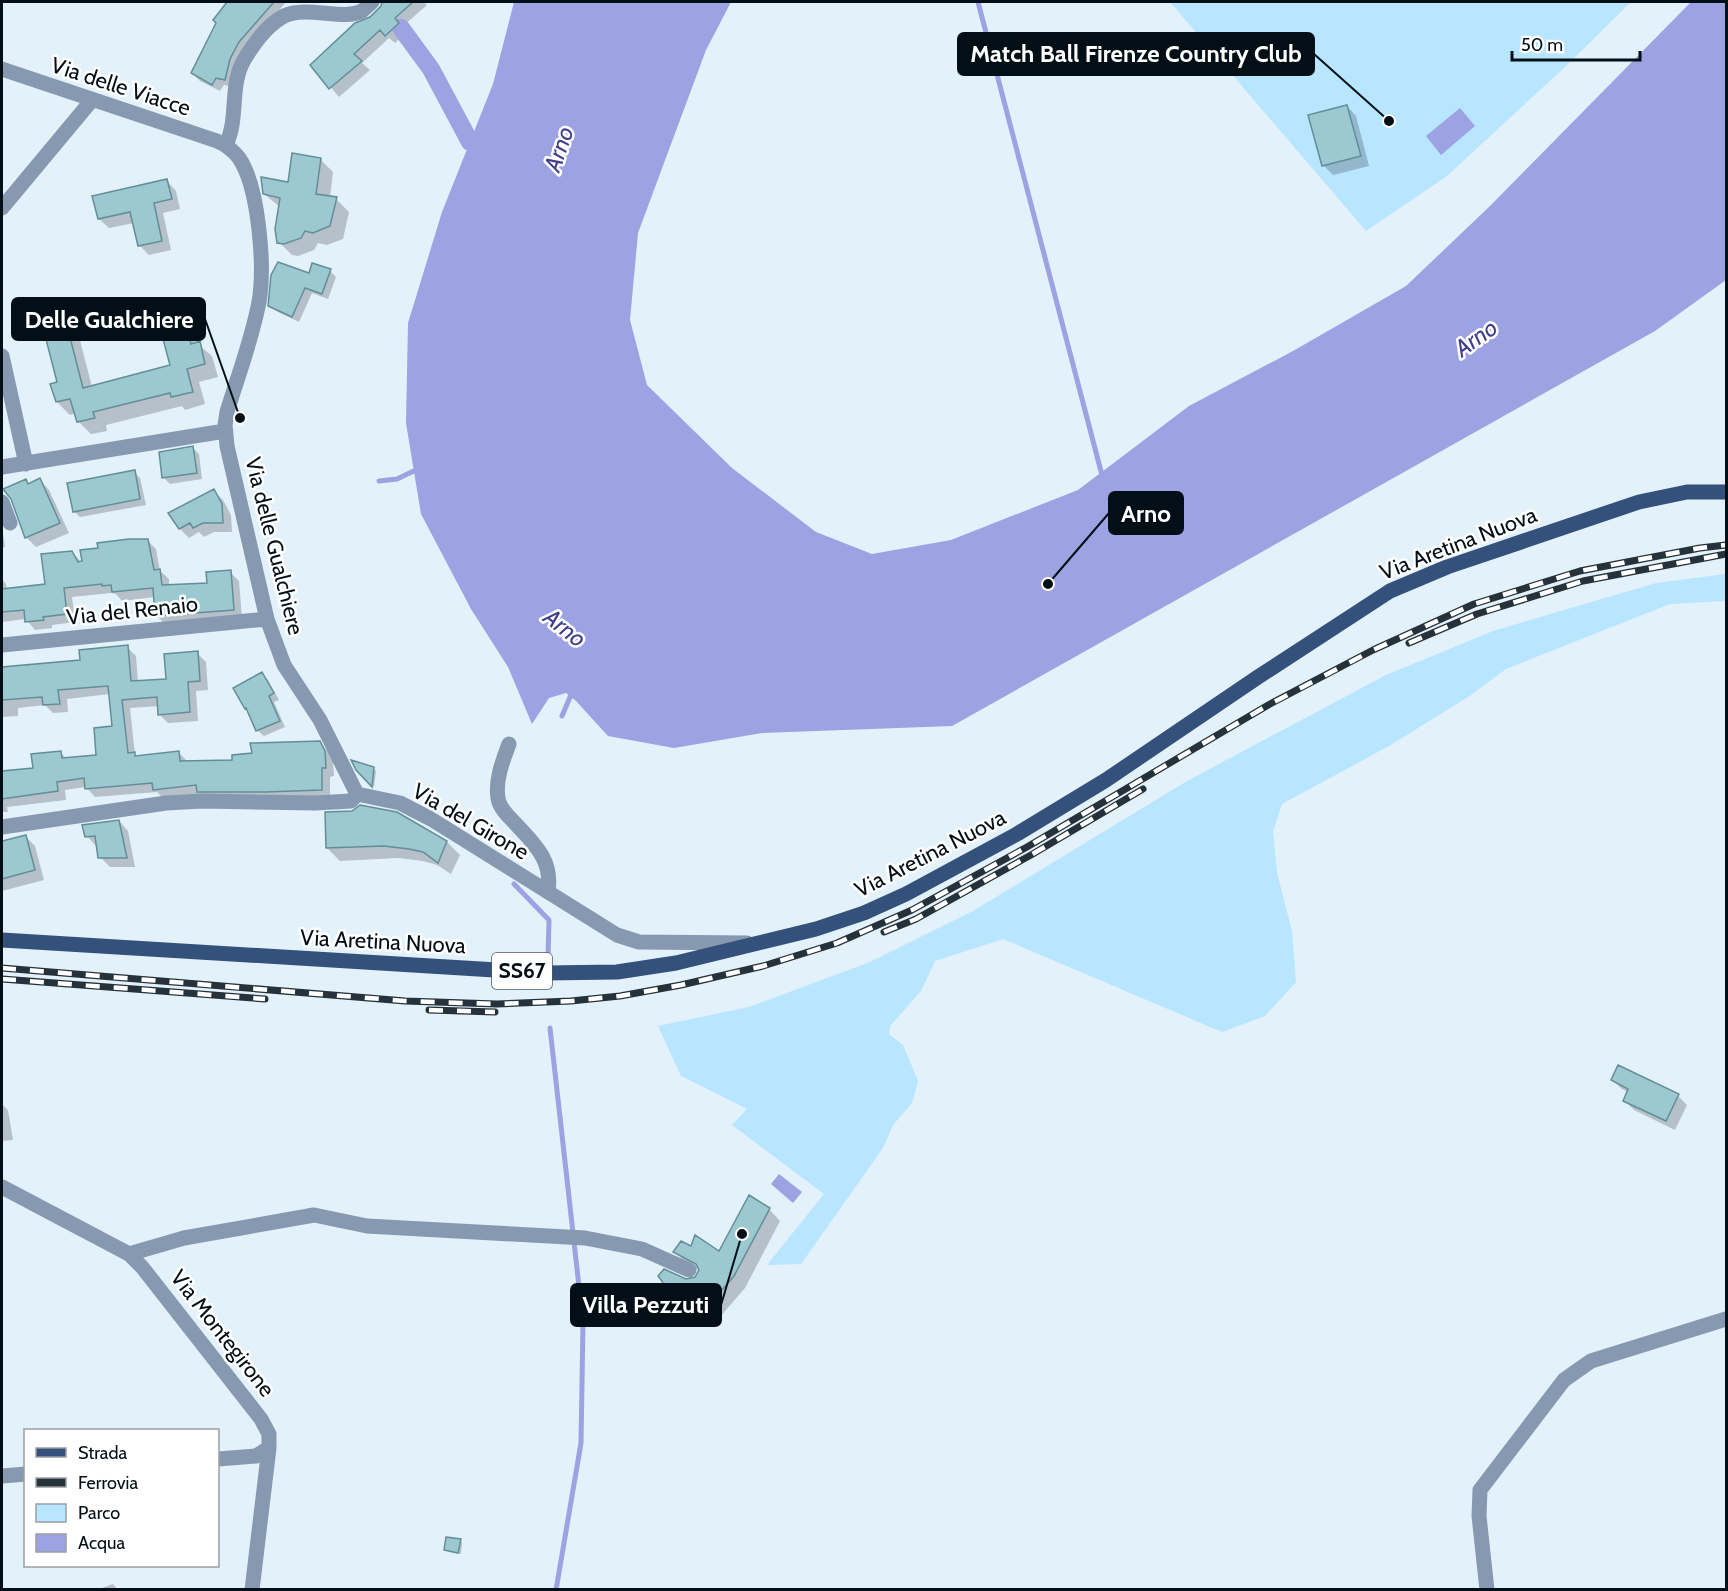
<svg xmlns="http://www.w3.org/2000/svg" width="1728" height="1591" font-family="Cabin,sans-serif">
<rect width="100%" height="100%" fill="#e3f1fa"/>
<path fill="#b8e5ff" d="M1170,2H1631L1566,66L1447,176L1366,231Z
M1726,574V601L1670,604L1506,669L1471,695L1389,746L1282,804L1273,832L1277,873L1292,931L1296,982L1265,1016L1222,1032L1003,939L935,961L921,991L890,1026L889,1034L903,1045L918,1081L912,1103L893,1125L883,1148L801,1264L767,1265L824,1194L732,1125L747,1109L681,1076L658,1026L749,1007L870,962L973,911L1187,781L1386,675L1493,631L1656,583Z"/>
<path fill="#9ca2e2" d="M514,2H731L706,50L638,233L630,320L647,385L732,468L816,532L872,554L951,540L1078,490L1189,406L1293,351L1406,286L1489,207L1691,2H1726V280L1655,331L952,726L762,733L674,748L608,736L576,701L566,693L549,698L532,724L508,667L471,609L421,514L406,423L408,323L442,212L493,84Z
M1460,108L1475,126L1441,155L1426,136Z
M779,1174L802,1192L793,1203L771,1184Z"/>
<path fill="#0003" d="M228,2H286L246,50L233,87L224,85L220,91L200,81L192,73L218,23L215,20Z
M383,2H423L427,5L402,27L406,32L395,43L389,38L362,63L370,70L339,97L312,65L372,18L382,7Z
M1347,106L1356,116L1369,166L1333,175L1323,165Z
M320,159L333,172L330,198L336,199L349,212L343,239L327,245L318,243L314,250L298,256L292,255L279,242L280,207L264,194L289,184Z
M167,181L176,191L180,209L163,213L171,250L149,255L139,245L134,223L109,228L99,219Z
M330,271L336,277L328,299L312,293L299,322L276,311L270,305L310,275Z
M63,312L76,325L92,387L172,366L187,335L212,356L218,377L199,382L205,404L185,410L182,406L106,425L107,431L91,434L78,421L76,413L70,415L57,402Z
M193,448L199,454L202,479L170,484L164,478Z
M134,472L140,478L146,505L80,517L74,511Z
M40,480L49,490L69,533L36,547L27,538L12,498L26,481L30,485Z
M214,491L223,500L231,515L232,532H214L204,537L199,532L189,538L180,529Z
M2,527L5,547L2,548Z
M147,540L156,549L160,571L169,579V587L208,585L230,572L239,581L242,618L165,624L156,615L155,597L122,601L116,594L111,593L72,597L75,622L52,625V628L35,630L26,619L2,622V579L6,584L7,590L47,585L72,552L84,565Z
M127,647L136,656L138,682L168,680L197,653L206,662L208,690L196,691L198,721L168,723L160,715L159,706L130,708L135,755L138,757L179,753L188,762L234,761L319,742L328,752L333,762L334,776L330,777V798H163L157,792L95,797L86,787L65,790L66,800L7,807L8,812H2V772L35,770L60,752L67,759L98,756L113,727L110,694L67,699L68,712L53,713L45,705L18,708V716L3,717L2,716V668L81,661Z
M262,674L268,680L279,700L274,702L285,727L264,736L257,730L246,708Z
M373,768L376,771L374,787L357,769Z
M352,812L447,842L460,855L451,874L437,865L423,861L398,858L340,861L327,848Z
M119,821L128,831L135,867H110L100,857L96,846L87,836Z
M26,837L35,846L44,880L2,891V843Z
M1612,1080L1678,1096L1687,1105L1675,1130L1634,1110L1624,1100L1628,1092L1622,1089Z
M2,1104L8,1110L13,1140L2,1141Z
M769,1209L780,1221L745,1288L713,1325L699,1313L691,1321L660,1293L689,1281L700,1274L699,1270L687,1264L675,1252L691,1248L720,1253Z
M460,1540L462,1543L461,1554L449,1552L446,1550Z
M113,1584L118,1590H96Z"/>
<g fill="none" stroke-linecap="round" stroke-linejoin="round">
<path stroke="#9ca2e2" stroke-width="5" d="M978,2L1103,479
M379,481L397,479L420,468
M562,716L573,690
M514,884L549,920L548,958
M550,1028L583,1322L581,1443L556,1590"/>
<path stroke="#9ca2e2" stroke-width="18" d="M401,28L431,69L470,142"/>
</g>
<path fill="#9bc8d1" stroke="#638e97" stroke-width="1.5" d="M227,2H274L239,42L230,59L225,80L216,78L212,85L191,73L216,23L213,20Z
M382,2H413L395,18L399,23L385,36L380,30L354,54L362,61L329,89L310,65L355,23L370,17L381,6Z
M1347,105L1361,156L1322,166L1308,115Z
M292,153L321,158L316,194L337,197L330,226L313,233L305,231L301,238L284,244L277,243L275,229L280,198L263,194L261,177L288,182Z
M167,179L172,199L154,203L162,241L138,246L130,212L98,219L92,196Z
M278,262L309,273L312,263L331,269L322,294L305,288L292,317L268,306L271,275Z
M63,310L83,388L170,365L163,339L188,333L191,344L200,341L205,364L187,369L193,392L171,397L170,393L93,412L95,418L77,422L70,399L56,402L50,384L57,382L40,316Z
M193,446L197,473L162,478L159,452Z
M135,470L140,499L73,512L67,483Z
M40,478L60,523L25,538L11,499L3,489L26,479L28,484Z
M214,489L222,504L223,523H203L193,528L190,523L179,529L168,513Z
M129,539H148L154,570L160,569L162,585L207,583L206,572L231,570L234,610L155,616L153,588L112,592L111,585L102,586V584L64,588L67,614L43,617L44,620L25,622L24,610L2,612V589L45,584L41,554L72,551L78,562L82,561L80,550L98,548L97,543Z
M128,645L131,681L166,679L164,654L198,651L200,681L188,682L190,712L158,715L157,697L122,700L128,753L135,752V756L179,751L180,761L232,760V755L252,753L250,743L320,741L325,751L326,768H322V790L265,792H197L196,785L153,790L152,783L85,789L84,778L57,782L58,791L2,799V771L33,768L31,754L61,751L62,758L96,755L94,728L112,726L108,686L58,690L60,704L43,705L42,697L2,700V667L80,660L79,650Z
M262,672L274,693L269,696L280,721L256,731L246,708L245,709L233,688Z
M351,760L374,767L372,787L356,770Z
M360,805L397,812L447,841L438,863L423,852L409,849L384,846L326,848L325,812L352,811Z
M119,820L127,858H98L95,836L85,837L82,825Z
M26,835L35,870L2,879V841Z
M1618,1065L1679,1094L1666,1121L1623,1101L1628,1089L1611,1080Z
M749,1195L770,1208L734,1276L701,1314L686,1303L679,1310L658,1293L664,1284L658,1276L664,1269L686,1279L695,1277L699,1270L696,1264L673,1252L681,1241L691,1246L695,1235L719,1251Z
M446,1537L461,1539L458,1553L444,1550Z"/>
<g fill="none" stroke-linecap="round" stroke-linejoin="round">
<path stroke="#8799b1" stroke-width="15" d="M2,69L217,141C226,145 233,150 239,158C259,187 265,267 259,302C252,339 238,376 227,412L225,425L227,446L267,619L284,665L320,720L357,794
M226,145C239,118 229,86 244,60C254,43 267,25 284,16C307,5 343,21 362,11C365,9 369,4 372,2
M2,208L92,100
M2,356L26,464
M2,467L225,431
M2,502L10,523
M2,645L267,619
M509,744C503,760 495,780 498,798C499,807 507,815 513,821C534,844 553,859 548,892
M357,794L400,803L431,819L617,935L639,942L747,943
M2,827L166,803L202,801L315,803L351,801L357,794
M2,1187L129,1254L142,1267L261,1419L269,1434V1448L252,1590
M129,1254L184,1238L314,1215L367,1226L585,1238L642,1249L689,1270
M218,1459L256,1456L269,1448
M2,1476L26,1474
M1487,1590L1479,1516L1480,1490L1564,1380L1591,1361L1726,1319"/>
<path stroke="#33517b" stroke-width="15" d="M2,940L545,973L617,972L676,963L816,929L864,913L906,894L1017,834L1106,780L1258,677L1390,591L1447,567L1639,502L1687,492H1726"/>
<defs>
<path id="rail" d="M1409,643L1477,614L1583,581L1726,554
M884,932L916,919L1031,855L1143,789
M2,968L405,1001L497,1004L571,1001L620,996L681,985L763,966L837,943L912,910L1027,847L1270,704L1373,650L1474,604L1580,571L1700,548L1726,545
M2,979L265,999
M429,1010L495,1012"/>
</defs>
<use href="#rail" stroke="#253239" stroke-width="7"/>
<use href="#rail" stroke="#fff" stroke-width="4.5" stroke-dasharray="14" stroke-linecap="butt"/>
</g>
<g text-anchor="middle" stroke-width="5" stroke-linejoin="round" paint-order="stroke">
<rect fill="#fff" stroke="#4f575c" stroke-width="1.5" x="492" y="953" width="60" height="36" rx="4.5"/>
<g font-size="21" font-weight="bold" fill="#030f16">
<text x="522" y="978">SS67</text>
</g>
<g font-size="22" fill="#030f16" stroke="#fff">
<text transform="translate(121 86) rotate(18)" y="8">Via delle Viacce</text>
<text transform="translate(1458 543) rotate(-21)" y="8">Via Aretina Nuova</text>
<text transform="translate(275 546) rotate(76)" y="8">Via delle Gualchiere</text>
<text transform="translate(132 610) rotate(-6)" y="8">Via del Renaio</text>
<text transform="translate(471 821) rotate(30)" y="8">Via del Girone</text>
<text transform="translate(930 853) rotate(-27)" y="8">Via Aretina Nuova</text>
<text transform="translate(383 941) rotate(3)" y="8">Via Aretina Nuova</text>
<text transform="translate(223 1333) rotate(52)" y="8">Via Montegirone</text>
</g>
<g font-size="24" font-style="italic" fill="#3f3f8b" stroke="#fff">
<text transform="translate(559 149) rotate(-71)" y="8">Arno</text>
<text transform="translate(1476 338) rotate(-35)" y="8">Arno</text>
<text transform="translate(565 628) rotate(38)" y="8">Arno</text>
</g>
</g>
<path fill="none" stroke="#030f16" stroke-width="2" d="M1389 121L1314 54M240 418L205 319M1048 584L1109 513M742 1234L721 1305"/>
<g fill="#030f16" stroke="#fff" stroke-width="2">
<circle cx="1389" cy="121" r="6"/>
<circle cx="240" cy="418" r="6"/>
<circle cx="1048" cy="584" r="6"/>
<circle cx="742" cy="1234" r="6"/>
</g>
<g fill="#030f16" stroke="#030f16" stroke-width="2">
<rect x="958" y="33" width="356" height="42" rx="6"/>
<rect x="12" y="298" width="193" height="42" rx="6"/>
<rect x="1109" y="492" width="74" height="42" rx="6"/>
<rect x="571" y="1284" width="150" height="42" rx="6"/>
</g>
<g font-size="24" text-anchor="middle" font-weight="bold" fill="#fff">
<text x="1136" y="62">Match Ball Firenze Country Club</text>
<text x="109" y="328">Delle Gualchiere</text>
<text x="1146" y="522">Arno</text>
<text x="646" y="1313">Villa Pezzuti</text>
</g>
<rect width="1728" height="1591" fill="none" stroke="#030f16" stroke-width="6"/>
<rect x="24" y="1429" width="195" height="138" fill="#ffffff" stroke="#9a9fa2" stroke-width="1.5"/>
<rect x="36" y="1448" width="30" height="9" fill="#33517b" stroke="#9a9fa2" stroke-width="1.5"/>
<text x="78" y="1459" font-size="18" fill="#030f16">Strada</text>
<rect x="36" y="1478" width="30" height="9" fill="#253239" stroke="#9a9fa2" stroke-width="1.5"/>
<text x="78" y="1489" font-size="18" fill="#030f16">Ferrovia</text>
<rect x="36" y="1504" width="30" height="18" fill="#b8e5ff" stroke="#9a9fa2" stroke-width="1.5"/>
<text x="78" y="1519" font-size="18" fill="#030f16">Parco</text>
<rect x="36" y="1534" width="30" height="18" fill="#9ca2e2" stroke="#9a9fa2" stroke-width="1.5"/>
<text x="78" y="1549" font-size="18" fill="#030f16">Acqua</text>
<path d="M1512 51v9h128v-9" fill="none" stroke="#030f16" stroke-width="3"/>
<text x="1521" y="51" font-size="18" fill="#030f16" stroke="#ffffff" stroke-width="4.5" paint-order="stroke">50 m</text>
</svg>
